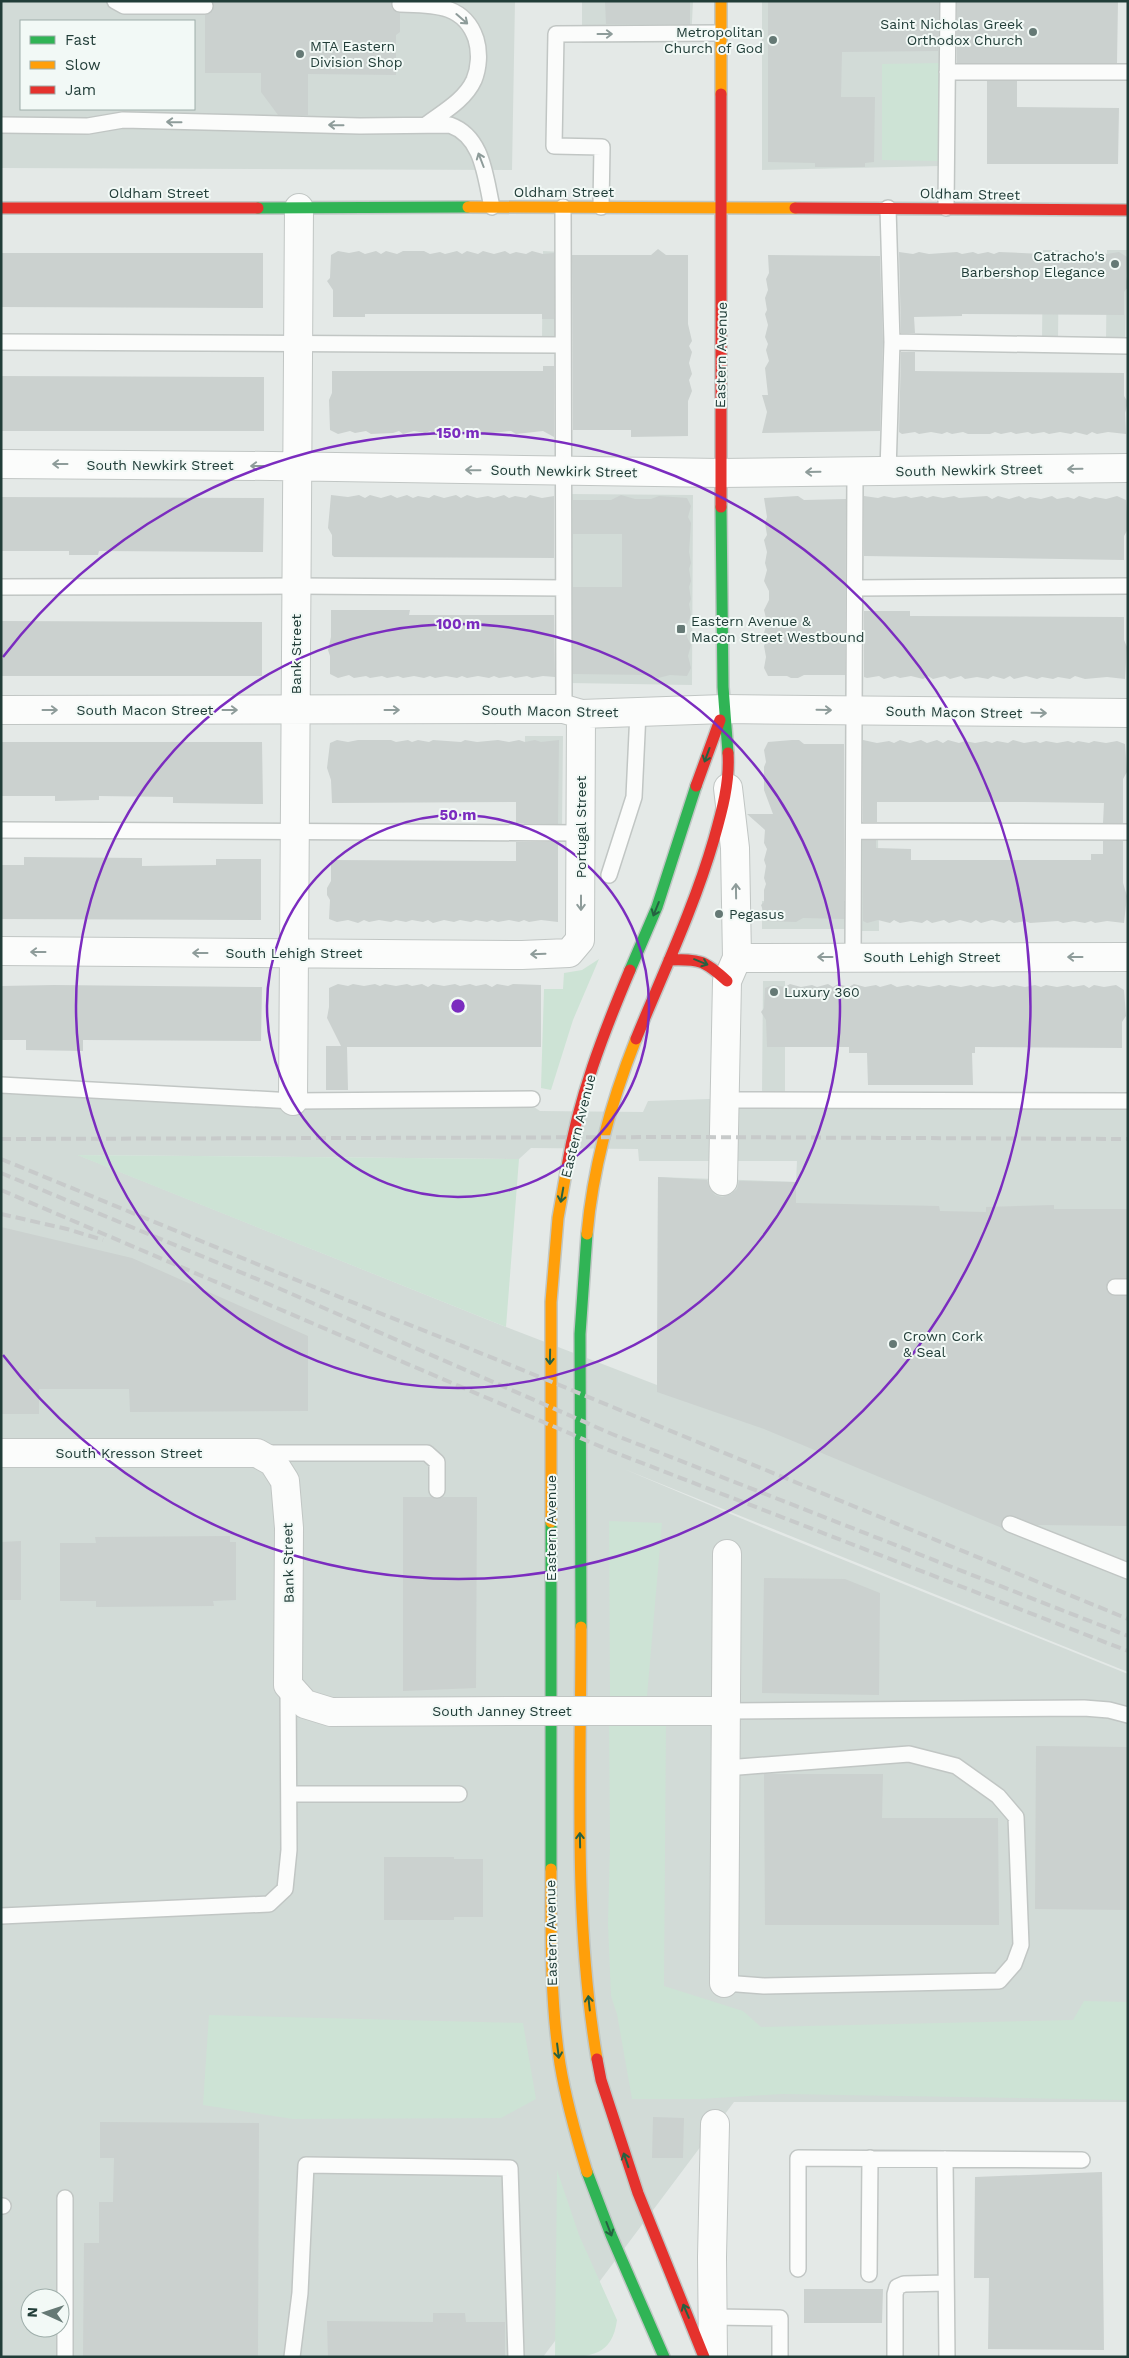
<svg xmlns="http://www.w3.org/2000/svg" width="1129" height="2358" font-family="'Work Sans',sans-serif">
<rect width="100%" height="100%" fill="#e4e9e7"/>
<path fill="#d2dbd7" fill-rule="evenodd" d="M1,1H515L512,170L1,168ZM21,21H194V109H21Z
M582,1H693L691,42L582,43Z
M762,1H946L940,166L762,170Z
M1043,250H1059L1058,339H1042Z
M1107,250H1127L1125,343L1106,342Z
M543,251L561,252L560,338H542Z
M570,494L693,495L692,685L570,683Z
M525,736H563L562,829L524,826Z
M878,838L879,931H858L860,839Z
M762,901H848V929H762Z
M763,981H785V1096L1128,1103V1672L624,1469L764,1528L1128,1674V2102H734L543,2357H1V1094L531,1105L540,1111L643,1112L648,1101L775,1097L762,1095ZM531,1148L638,1149L639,1161H797L796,1182L658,1177L657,1385L506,1327L78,1155L519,1159ZM30,2298H60V2328H30Z"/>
<path fill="#cde3d5" d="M939,63L938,161L882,160V64Z
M599,959L573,1020L551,1090L541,1088L544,989H563L564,973L582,970Z
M77,1155L519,1159L506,1327Z
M609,1521L662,1523L647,1696L610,1701Z
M609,1721H666L664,1986L743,2011L761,2027L1073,2020L1084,2001L1128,2002V2100L782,2094L701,2099H632L617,2014L611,1996L608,1924L610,1843Z
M209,2015L523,2023L536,2099L501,2118L293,2119L203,2105Z
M557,2170L579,2235L617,2320C612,2358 588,2357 555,2357Z"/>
<path fill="#cbd1cf" d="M213,1H391L392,9L400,13V32L396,35V75L308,74V115H278L261,92V73H205V15L213,10Z
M605,1H690V24H606Z
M768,1H939L938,51L842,52L841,97H875L874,162L865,163V167H815V163L768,162Z
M957,1H1118L1117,63H957Z
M987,81H1017V107L1119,108L1118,164H987Z
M658,249L666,255H688V324L692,341L689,346L692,352L689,363L692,374L689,380L692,391L688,401V436L631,437V430H573L572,255H651Z
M338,251L349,253L359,251L365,254L376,251L381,254L386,251L397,254L403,251H424L430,254L440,252L445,254L457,251L462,254L467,251L478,254L483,251L494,254L505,251L510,254L516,252L526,254L532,251L543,254L554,253V319H542V314H365V317H333V290L327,281L330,278L331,255Z
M899,252L913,254L919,252L929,254L957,252L962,254L973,252L978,254L988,252L994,254L999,252L1043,254L1053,252L1059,254L1069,252L1075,254L1081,252L1091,254L1102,252L1107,254L1119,252L1127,257L1126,276L1128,287L1124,292V315L962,314V316L914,317L915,333H901Z
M1,253H263V308L1,307Z
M768,255L880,256L883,342L880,431L762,433L767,412L762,395H768L765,368L769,361L766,350L768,344L765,337L768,325L765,314L767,310L765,298L768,290L766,279L769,273Z
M901,352H915V371L1124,373V396L1128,402L1125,413L1126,434L1108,432L1097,434L1092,432L1087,435L1075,432L1071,434L1060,432L1049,434L1044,432L1032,434L1028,432L1016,434L1011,432L1001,434L995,432L990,434H968L963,432L952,434L947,432L942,434L931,432L919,434L915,432L902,434L899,432Z
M543,366H554V437L543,431L516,434L511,431L484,434L479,431L467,434L463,431L458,434L447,431L435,434L430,431L425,433L414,431L403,434L399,431L393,433L371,434L366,431L355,433L350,431L338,434L330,430L329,400L332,393V371H543Z
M1,376L264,377V431H1Z
M331,495L348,497L359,495L365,498L370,495L381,498L391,495L397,498L407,495L413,498L418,496L429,498L434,495L444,498L456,495L461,498L467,495L477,498L488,496L494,498L504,495L509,498L515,496L526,498L530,495L542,498L554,496V558L334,557L332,555V535L328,528Z
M621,495L635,499H651L659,496L687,498L691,506L688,517L691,523L689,552L691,563L689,569L691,581L689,587L691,599L689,604L691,615L687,625V637L691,645L688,656L691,668L687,676L670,675L658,678L650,675L573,674V587H622V534H573V500H611Z
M798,496L804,500L846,499L845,675H804L798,678H791L787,676H768L764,668L766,657L764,646L767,639L764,633L767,622L764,610L769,600V591L764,581L767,570L765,563L767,552L764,540L767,535L765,523L767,517L764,498Z
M864,496L878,498L884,496L894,498L906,496L911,498L922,496L927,498L933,496L943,498L954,496L959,498L987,496L992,499L998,496L1009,499L1019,496L1025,499L1030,497L1041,499L1052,496L1057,499L1068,497L1074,499L1079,496L1090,499L1095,497L1106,499L1117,496L1126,500L1128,529L1124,536V560L864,556Z
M1,497L264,498L263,552L99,551L98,555H69V551H1Z
M331,610H410L409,615H554L555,677L543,676L532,678L527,676L515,678L511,676L499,678L494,676L489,678L478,676L467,678L462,676L457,678L446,676L435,678L430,676L424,678L414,676L403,678L398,676L387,678L382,676L370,678L366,676L354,678L349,675L338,678L330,674V656L328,650L331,637Z
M864,611H910V616L1124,617V640L1127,647L1125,679L1107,677L1085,679L1075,676L1070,679L1058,677L1053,679L1042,677L1037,679L1026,676L1014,679L1010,676L1004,679L993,676L988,679L977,677L965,679L961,676L950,679L945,676L933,679L928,676L923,679L911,676L900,678L895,676L884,679L879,676L867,678L864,677Z
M1,621L262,622V676H1Z
M337,740L348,742L358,740H391L396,742L408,740L412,742L418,740L429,742L433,740L461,742L465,740L477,742L498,740L509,742L519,740L525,742L535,740L541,742L559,740L558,824L516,823V802L332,803L331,780L327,768L330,743Z
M792,740H799L804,744H844V919L803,918L796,922L767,921L761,905L764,902V890L766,884L764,878L766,866L764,860L767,849L764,843L765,830L747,814H773L764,790V767L766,762L764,750L768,742Z
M863,740L877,743L889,741L894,743L900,740L910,743L921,740L927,743L937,740L943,743L948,740L959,743L965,741L975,743L986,741L992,743L997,741L1008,743L1013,740L1024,743L1036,741L1040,743L1046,741L1057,743L1068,741L1074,743L1078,741L1089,743L1094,741L1106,743L1117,741L1125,744L1127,772L1123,779V823H1103L1104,803L1024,802H877V822H863Z
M1,742H262L263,804L173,803V797L99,796V800L55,801V796H1Z
M863,840H876V848L911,849V860H1091V854H1103V841H1123V883L1127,896L1124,923L1107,921L1095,923L1091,921L1085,923L1074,921L1063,923L1058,921L1030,923L1025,921L1014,923L1009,920L1004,923L992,920L981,923L976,920L971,923L960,920L949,923L944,920L932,923L927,920L922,923L911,921L900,923L894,920L890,923L878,920L867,923L863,921Z
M516,842H558V922L541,920L529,922L524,920L519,922L509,920L498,922L492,920L487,922L476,920L471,922L460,920L454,922L444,920L433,923L428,920L423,922L412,920L406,922L396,920L391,922L379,920L369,922L364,920L358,923L348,920L337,922L329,919L330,900L327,895V888L331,881V860L516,861Z
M24,857L142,858V866L216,865V859H261V920L1,919V865H24Z
M338,984L348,986L353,984L364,986L375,984L380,986L385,984L396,986L407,984L412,986L422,984L428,987L433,984L444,986L455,984L460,986L470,984L476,986L486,984L492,987L497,984L508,986L513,984L541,985V1047H347L348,1090H326V1046H341L327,1018L329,1007V988Z
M790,984L801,987L812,985L817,987L828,984L833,987L838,984L849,987L854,984L865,987L876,985L880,987L891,984L897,987L908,985L913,987L918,985L929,987L939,985L945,987L950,985L961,987L971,985L977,987L983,985L993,987L1004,985L1009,987L1014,985L1025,987L1035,985L1041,987L1046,985L1057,987L1068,985L1073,987L1084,985L1089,988L1094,985L1104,987L1116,985L1124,990L1126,1016L1122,1022V1048L975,1047V1053H972L973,1085H868L867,1053H849V1047H767L766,1020L761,1012L764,1008L765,988L773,985L785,987Z
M54,985L262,987L261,1041L83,1040V1051L26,1050V1040H1V986Z
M658,1177L707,1180L710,1189L715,1195L722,1197L731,1194L737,1189L739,1181L796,1182V1203L939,1206L940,1211L986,1212V1207L1054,1205V1209H1128V1278L1111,1279L1106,1287L1111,1295L1128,1296V1526L1037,1525L1009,1515L1002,1520V1528L764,1429L657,1392Z
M1,1227L132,1258L308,1336V1411L130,1412L129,1389H39V1414H1Z
M403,1497H431L437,1499L443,1497H477L476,1688L403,1691Z
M230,1536V1542H236V1600L213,1601L214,1606L96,1607V1601H60V1543H96L95,1537Z
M21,1541V1600H1V1542Z
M764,1578L845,1579L880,1593L879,1695L762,1693Z
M1036,1746L1128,1747V1910L1035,1909Z
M764,1774H883L882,1818H998L999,1925H765Z
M384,1857H454V1859H483V1917H454V1920H384Z
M653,2117L684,2118L683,2158H652Z
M100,2122L259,2123L258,2357H83L84,2243H99V2202H113L114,2158H100Z
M1102,2172L1104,2350L988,2349L989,2278H974L975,2177Z
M804,2289H883L882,2323H804Z
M433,2313H465L466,2322H505V2357H328L327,2321L433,2322Z"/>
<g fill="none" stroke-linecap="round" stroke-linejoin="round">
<defs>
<path id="lane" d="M115,1L124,6H205
M400,4C432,5 464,3 476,39C480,52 479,68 474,80C465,100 443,112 427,124
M947,72H1128
M1,125L88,126L123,120L360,126L450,125C483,137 485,176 492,207
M563,207L564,709
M601,207L602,147L554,146L556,34L721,33
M946,208L948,1
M1,342L562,345
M892,342L1128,346
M888,471L892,342L888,208
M1,587L296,586L563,588
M855,588L1128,586
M1,830L581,833
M854,831L1128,832
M609,875L634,797L638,712
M853,957L855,472
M1,1085L293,1101L532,1099
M725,1100L1128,1101
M1115,1287H1128
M264,1453H427L437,1462V1490
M1010,1524L1128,1571
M726,1711L1084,1708L1109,1710L1128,1715
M289,1794H459
M1,1916L269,1904L285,1889L289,1850L288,1687
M724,1983L764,1986L999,1981L1014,1964L1021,1945L1016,1817L998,1796L956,1766L909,1754L726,1768
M945,2159L947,2357
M1,2206H3
M798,2269V2158L1082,2160
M869,2274L870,2158
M713,2317L780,2318V2357
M65,2357V2198
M292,2357L300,2293L306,2165L510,2168L516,2357
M895,2357V2294L897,2287L904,2284L946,2283"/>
<path id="street" d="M1,464L272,466L720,473L1128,468
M1,710L564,709L581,714L724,709L1128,713
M1,951L522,955L569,953L580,940L581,714
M737,958L1128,957
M293,1101L299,208
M723,1181L727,981L737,958L735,848L728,788
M1,1453H257L273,1462L285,1481L289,1528L288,1685L305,1704L331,1712L517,1711
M646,1711H726
M724,1983L727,1554
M713,2357L712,2257L715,2124"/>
<path id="fast" d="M258,208L468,207
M721,507L723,687L728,753
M630,970L657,907L696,786
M551,1522V1869
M581,1627L580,1334L587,1234
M587,2172L611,2235L664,2357"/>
<path id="slow" d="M721,1V94
M468,207L795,208
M587,1234C593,1167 611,1102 636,1039
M551,1522V1302L558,1218L567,1167
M581,1627C581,1771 573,1917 597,2059
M551,1869C551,1934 550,2000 560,2064C566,2101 576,2136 587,2172"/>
<path id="jam" d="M1,208H258
M795,208L1128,210
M721,507V94
M696,786L720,720
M669,960C700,959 704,960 727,981
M636,1039C663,973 694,908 714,839C722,811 730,782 728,753
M567,1167C578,1099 603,1034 630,970
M597,2059L601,2080L638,2193L704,2357"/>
</defs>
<use href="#lane" stroke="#c1c6c4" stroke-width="18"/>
<use href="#street" stroke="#c1c6c4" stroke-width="30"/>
<use href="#fast" stroke="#c0c7c5" stroke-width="14"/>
<use href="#slow" stroke="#c0c7c5" stroke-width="14"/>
<use href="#jam" stroke="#c0c7c5" stroke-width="14"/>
<use href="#lane" stroke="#fbfcfb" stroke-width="15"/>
<use href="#street" stroke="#fbfcfb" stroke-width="28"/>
<use href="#fast" stroke="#30b455" stroke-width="11"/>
<use href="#slow" stroke="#ff9f0a" stroke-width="11"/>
<use href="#jam" stroke="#e5322d" stroke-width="11"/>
<path stroke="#c7caca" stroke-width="4" stroke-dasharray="10 5" stroke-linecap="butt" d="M1,1139L683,1137L1128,1139
M1,1159L274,1271L513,1366L1128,1619
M1,1173L269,1284L612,1434L1128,1636
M1,1190L611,1451L1128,1651
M1,1214L67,1229L103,1240"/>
<defs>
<path id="street-bridge" d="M517,1711H646"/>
</defs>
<use href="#street-bridge" stroke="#c1c6c4" stroke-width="30" stroke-linecap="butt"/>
<use href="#street-bridge" stroke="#fbfcfb" stroke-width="28"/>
</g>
<defs><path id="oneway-shaft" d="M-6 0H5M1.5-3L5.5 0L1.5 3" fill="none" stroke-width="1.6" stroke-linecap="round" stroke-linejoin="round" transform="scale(1.25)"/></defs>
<g stroke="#8e9c9a">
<use href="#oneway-shaft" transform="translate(462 19) rotate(41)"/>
<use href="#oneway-shaft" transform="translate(605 34)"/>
<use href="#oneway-shaft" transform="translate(174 122) rotate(-179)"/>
<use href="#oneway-shaft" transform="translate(336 125) rotate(-179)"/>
<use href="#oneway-shaft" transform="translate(481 160) rotate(-111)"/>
<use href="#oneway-shaft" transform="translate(60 464) rotate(-180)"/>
<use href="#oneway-shaft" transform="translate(258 466) rotate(-180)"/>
<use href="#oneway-shaft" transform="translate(1075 469) rotate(179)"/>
<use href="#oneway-shaft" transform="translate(473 470) rotate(-179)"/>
<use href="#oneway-shaft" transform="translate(813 472) rotate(179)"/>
<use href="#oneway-shaft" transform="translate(50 710)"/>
<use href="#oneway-shaft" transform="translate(230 710)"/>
<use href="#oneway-shaft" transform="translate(392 710)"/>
<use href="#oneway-shaft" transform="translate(824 710) rotate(1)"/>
<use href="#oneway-shaft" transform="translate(1039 713) rotate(1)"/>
<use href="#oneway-shaft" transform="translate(736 891) rotate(-91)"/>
<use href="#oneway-shaft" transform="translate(581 903) rotate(90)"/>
<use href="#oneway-shaft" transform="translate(38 952) rotate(-180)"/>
<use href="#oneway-shaft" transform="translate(200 953) rotate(-180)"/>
<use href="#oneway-shaft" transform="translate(538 954) rotate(178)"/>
<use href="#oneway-shaft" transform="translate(825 957) rotate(180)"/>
<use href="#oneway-shaft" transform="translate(1075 957) rotate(180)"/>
</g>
<g stroke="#266141">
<use href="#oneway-shaft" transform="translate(707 755) rotate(110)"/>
<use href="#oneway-shaft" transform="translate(656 909) rotate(112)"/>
<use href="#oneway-shaft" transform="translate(701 962) rotate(22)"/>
<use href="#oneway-shaft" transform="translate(562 1195) rotate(100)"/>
<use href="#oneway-shaft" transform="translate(550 1357) rotate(91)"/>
<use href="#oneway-shaft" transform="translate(580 1840) rotate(-91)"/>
<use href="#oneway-shaft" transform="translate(589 2003) rotate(-96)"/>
<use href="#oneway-shaft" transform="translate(558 2051) rotate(83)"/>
<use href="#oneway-shaft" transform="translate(626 2160) rotate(-109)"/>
<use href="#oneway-shaft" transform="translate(609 2229) rotate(69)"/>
<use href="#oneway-shaft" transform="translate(686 2311) rotate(-113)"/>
</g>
<g fill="none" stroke="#7b2cbf" stroke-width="2.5">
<circle cx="458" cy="1006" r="191"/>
<circle cx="458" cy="1006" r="382"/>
<path d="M3 657A573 573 0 1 1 3 1355"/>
</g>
<g fill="#657975" stroke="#f2f9f6" stroke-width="2">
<circle cx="1033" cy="32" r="5"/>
<circle cx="773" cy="40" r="5"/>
<circle cx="300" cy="54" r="5"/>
<circle cx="1115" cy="264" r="5"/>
<rect x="676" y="624" width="10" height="10" rx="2.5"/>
<circle cx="719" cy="914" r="5"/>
<circle cx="774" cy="992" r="5"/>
<circle cx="893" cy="1344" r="5"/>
</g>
<g text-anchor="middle" stroke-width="4" stroke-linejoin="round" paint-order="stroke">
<g font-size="14" fill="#213d38" stroke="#f2f9f6" text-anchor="start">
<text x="1023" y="29" text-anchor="end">Saint Nicholas Greek<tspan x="1023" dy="16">Orthodox Church</tspan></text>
<text x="763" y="37" text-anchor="end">Metropolitan<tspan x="763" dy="16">Church of God</tspan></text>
<text x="310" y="51">MTA Eastern<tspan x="310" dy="16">Division Shop</tspan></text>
<text x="1105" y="261" text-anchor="end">Catracho's<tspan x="1105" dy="16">Barbershop Elegance</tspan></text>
<text x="691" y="626">Eastern Avenue &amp;<tspan x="691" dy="16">Macon Street Westbound</tspan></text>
<text x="729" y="919">Pegasus</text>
<text x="784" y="997">Luxury 360</text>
<text x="903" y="1341">Crown Cork<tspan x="903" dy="16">&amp; Seal</tspan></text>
</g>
<g font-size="14" fill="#213d38" stroke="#f2f9f6">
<text x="564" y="197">Oldham Street</text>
<text x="159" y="198">Oldham Street</text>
<text transform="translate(970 194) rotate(1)" y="5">Oldham Street</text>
<text transform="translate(721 355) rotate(-89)" y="5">Eastern Avenue</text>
<text x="160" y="470">South Newkirk Street</text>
<text transform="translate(969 470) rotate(-1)" y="5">South Newkirk Street</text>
<text transform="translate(564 471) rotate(1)" y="5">South Newkirk Street</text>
<text transform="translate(296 654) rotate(-90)" y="5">Bank Street</text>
<text x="145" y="715">South Macon Street</text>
<text transform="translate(550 711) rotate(1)" y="5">South Macon Street</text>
<text transform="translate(954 712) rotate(1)" y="5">South Macon Street</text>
<text transform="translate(581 827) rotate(-90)" y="5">Portugal Street</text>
<text x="294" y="958">South Lehigh Street</text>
<text x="932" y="962">South Lehigh Street</text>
<text transform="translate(578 1126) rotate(-76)" y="5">Eastern Avenue</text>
<text x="129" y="1458">South Kresson Street</text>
<text transform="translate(551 1528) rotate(-90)" y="5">Eastern Avenue</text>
<text transform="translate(288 1563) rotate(-91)" y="5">Bank Street</text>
<text x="502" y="1716">South Janney Street</text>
<text transform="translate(551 1933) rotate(-91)" y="5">Eastern Avenue</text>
</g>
</g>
<circle cx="458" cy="1006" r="8" fill="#7b2cbf" stroke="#f2f9f6" stroke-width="2.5"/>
<g font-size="15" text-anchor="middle" font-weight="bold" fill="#7b2cbf" stroke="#f2f9f6" stroke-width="4" stroke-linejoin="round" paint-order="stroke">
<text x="458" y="438">150 m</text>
<text x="458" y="629">100 m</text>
<text x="458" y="820">50 m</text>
</g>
<rect width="1129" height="2358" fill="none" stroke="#213d38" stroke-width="5"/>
<rect x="20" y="20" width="175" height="90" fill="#f2f9f6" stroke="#9eaeaa"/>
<rect x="30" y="36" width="25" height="8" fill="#30b455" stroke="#9eaeaa"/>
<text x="65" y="45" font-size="15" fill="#213d38">Fast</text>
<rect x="30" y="61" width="25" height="8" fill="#ff9f0a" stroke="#9eaeaa"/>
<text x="65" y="70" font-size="15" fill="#213d38">Slow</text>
<rect x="30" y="86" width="25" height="8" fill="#e5322d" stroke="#9eaeaa"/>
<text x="65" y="95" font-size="15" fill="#213d38">Jam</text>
<g transform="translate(45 2313) rotate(273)"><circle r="24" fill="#f2f9f6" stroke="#9eaeaa"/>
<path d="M0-4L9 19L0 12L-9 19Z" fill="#657975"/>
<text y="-8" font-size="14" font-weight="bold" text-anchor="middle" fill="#213d38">N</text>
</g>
</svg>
